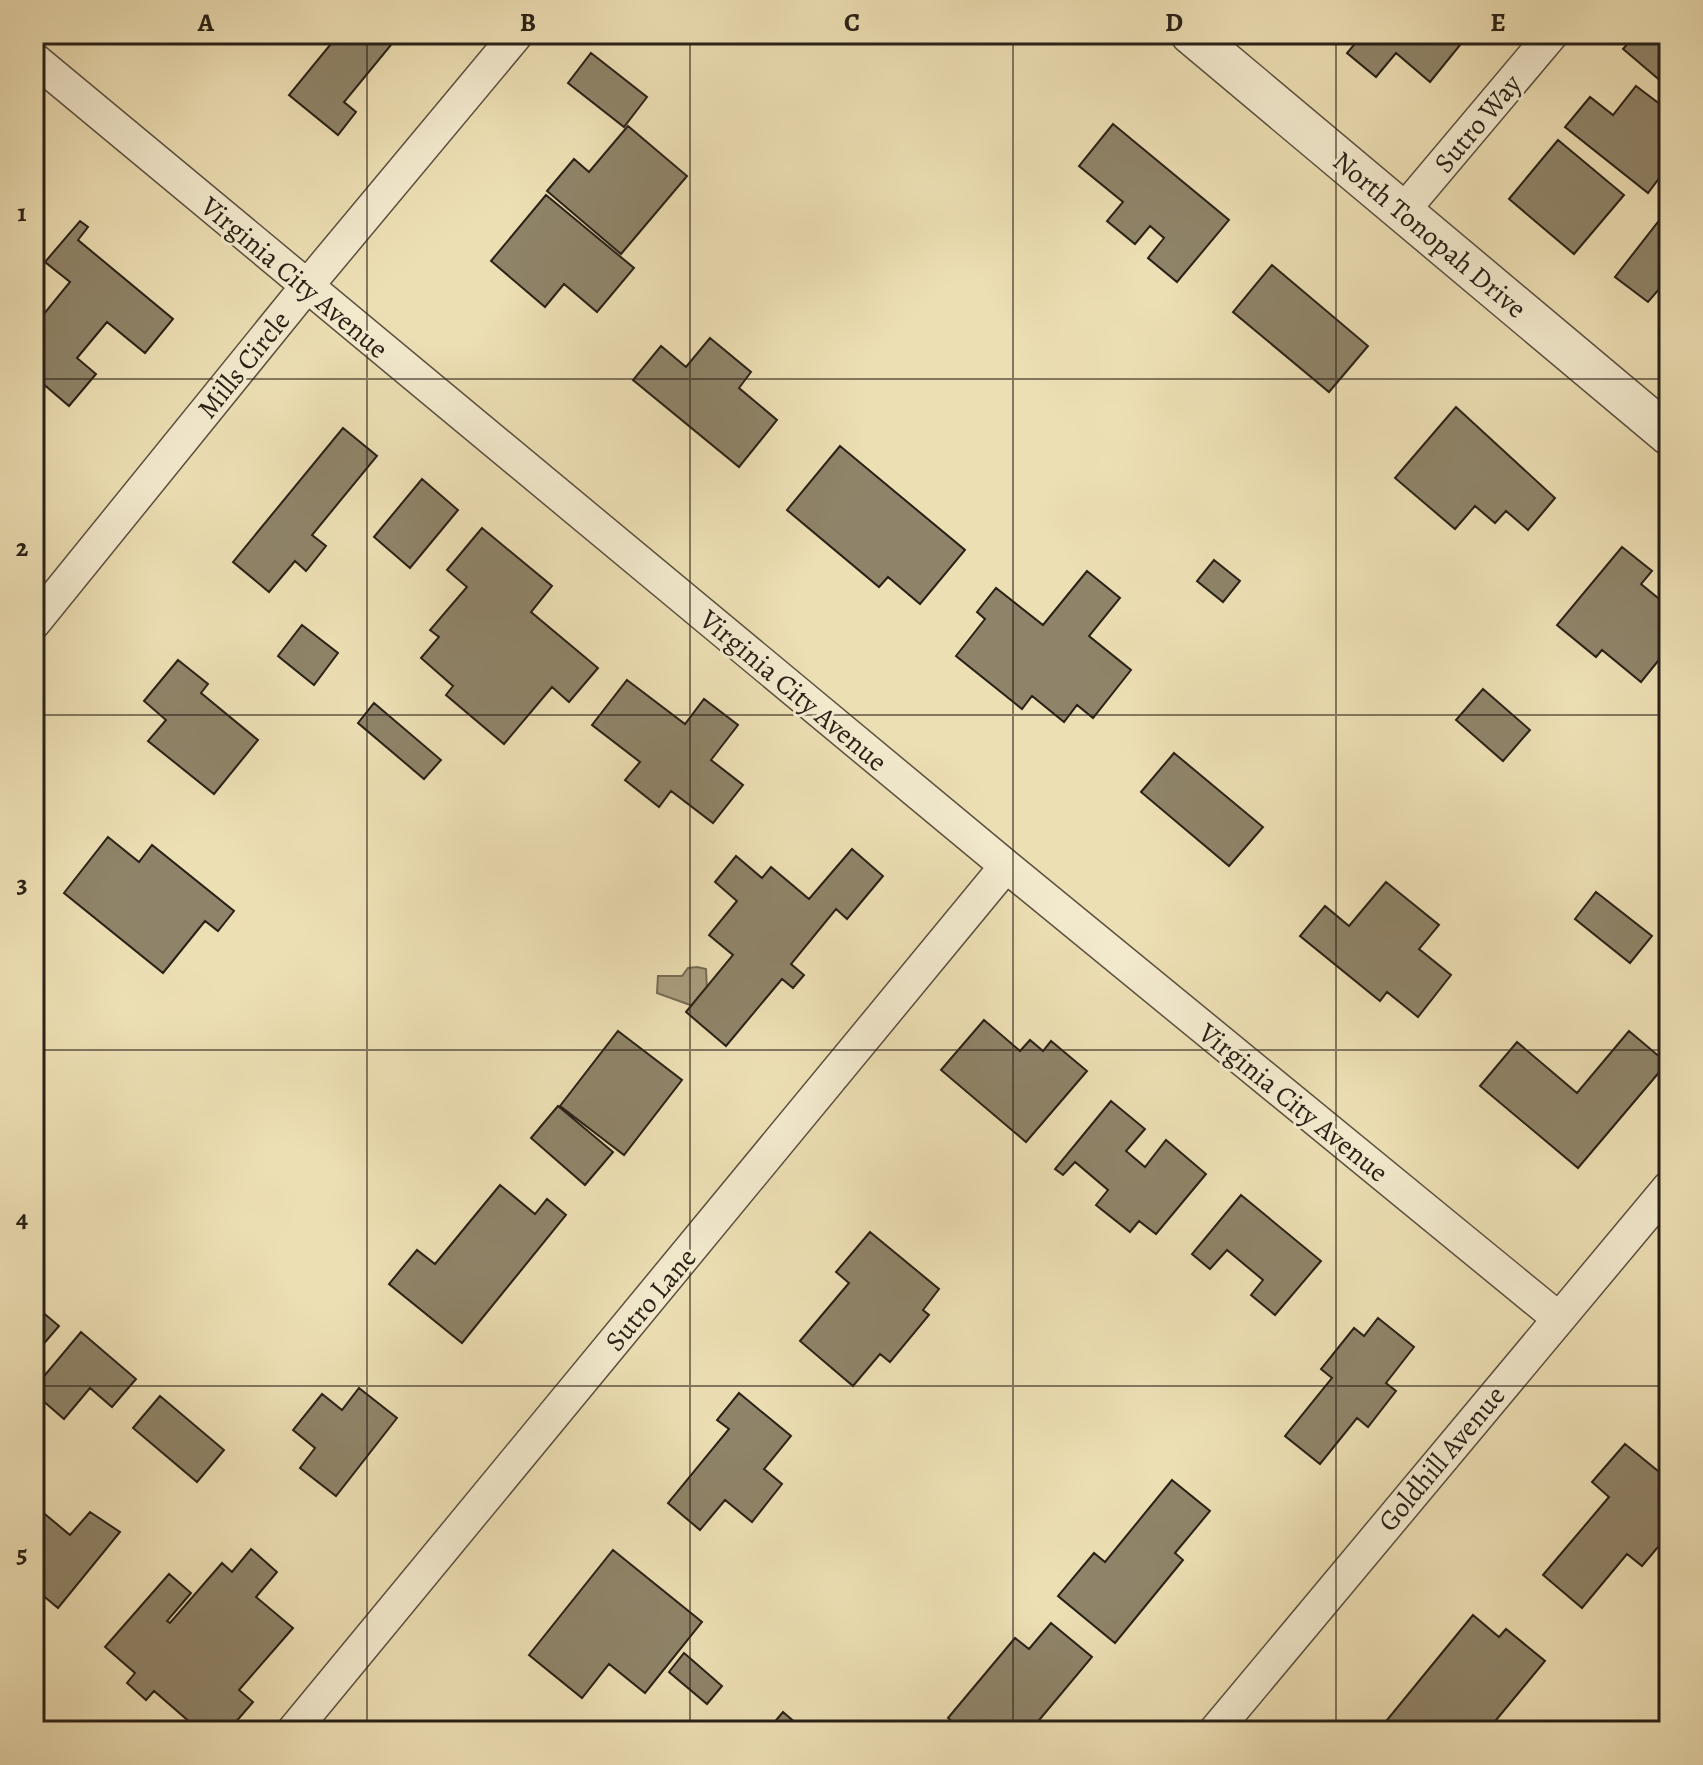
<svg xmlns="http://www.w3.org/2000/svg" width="1703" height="1765" font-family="Alegreya,serif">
<rect width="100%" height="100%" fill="#eddfb4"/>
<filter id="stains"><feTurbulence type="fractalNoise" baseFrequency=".0025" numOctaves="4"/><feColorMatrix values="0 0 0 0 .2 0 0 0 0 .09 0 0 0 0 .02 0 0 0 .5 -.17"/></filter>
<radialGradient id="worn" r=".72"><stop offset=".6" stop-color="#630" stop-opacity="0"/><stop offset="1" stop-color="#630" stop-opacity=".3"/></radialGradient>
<path fill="#aa9e7f" stroke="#766c55" stroke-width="2" d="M697,967L706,969L707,990L693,1006L657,993L658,976H682L688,968Z"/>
<path fill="#8f8469" stroke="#292117" stroke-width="2" d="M339,34H400L344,102L356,112L338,135L289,95Z
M1363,34H1469L1430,82L1396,53L1376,77L1347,53Z
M1636,34H1669V88L1623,49Z
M591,53L647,97L624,127L568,83Z
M1636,86L1669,111V165L1648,193L1565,127L1590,97L1613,115Z
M1113,124L1229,220L1177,282L1148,258L1164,238L1150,226L1135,244L1107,221L1123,202L1079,166Z
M628,126L687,176L621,254L547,191L574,159L589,172Z
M1558,140L1624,195L1574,254L1509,199Z
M546,195L634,268L597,312L564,284L545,307L491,261Z
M1668,209L1669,283L1666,281L1648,302L1615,277Z
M80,221L88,227L78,240L173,319L145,353L107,322L77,358L96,374L69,406L34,376V326L70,282L45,262Z
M1272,265L1368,346L1329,392L1233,312Z
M710,338L751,372L739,388L777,420L739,467L633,380L661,346L686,367Z
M1456,407L1555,498L1528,530L1506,511L1495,523L1475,506L1455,529L1395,478Z
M343,428L377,456L312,535L326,546L306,571L295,561L269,592L233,562Z
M840,446L965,550L920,604L888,577L879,587L787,510Z
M422,479L458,510L410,568L374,537Z
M482,528L552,586L531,612L598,668L569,702L552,687L504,744L446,695L453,686L421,658L439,637L430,630L467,587L447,570Z
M1622,547L1652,571L1641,584L1669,607V670L1658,661L1641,682L1602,650L1596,657L1557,625Z
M1214,560L1240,581L1223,602L1197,581Z
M1087,571L1120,598L1089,636L1131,670L1093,718L1077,705L1064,722L1032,696L1022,709L956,656L985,619L977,612L996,588L1043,625Z
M302,625L338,653L314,685L278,656Z
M178,660L208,684L201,693L258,740L214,794L148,741L166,720L144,701Z
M627,680L685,724L704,699L738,725L711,760L743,785L713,823L671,791L659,807L625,780L640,762L592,725Z
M1483,689L1530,730L1503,761L1456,720Z
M374,703L441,760L424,779L358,723Z
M1174,753L1263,827L1229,866L1141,792Z
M108,837L139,862L152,845L234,911L218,931L205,921L163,973L64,893Z
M852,849L883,876L847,919L836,909L791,964L804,975L793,988L782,979L726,1046L686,1012L733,955L709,935L737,901L715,882L736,856L762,878L771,867L809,899Z
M1386,882L1439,925L1419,949L1451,975L1418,1017L1387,992L1380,1001L1300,936L1325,906L1349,926Z
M1596,892L1652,936L1630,963L1575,919Z
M984,1020L1020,1051L1030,1040L1043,1051L1051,1041L1087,1071L1026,1142L941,1070Z
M618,1031L682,1080L624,1155L560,1106Z
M1629,1031L1667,1063L1578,1168L1480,1086L1517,1042L1577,1093Z
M1111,1101L1145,1129L1126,1151L1145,1167L1166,1140L1206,1174L1156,1234L1139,1221L1130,1232L1096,1205L1108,1190L1075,1162L1063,1175L1055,1169Z
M558,1106L613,1152L585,1185L531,1138Z
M500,1185L535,1214L547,1199L566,1215L462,1343L389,1284L417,1250L435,1264Z
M1241,1195L1321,1261L1275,1315L1251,1295L1263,1280L1227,1250L1210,1269L1192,1254Z
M870,1232L939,1289L923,1310L929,1315L890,1362L880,1354L853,1386L800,1341L849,1283L836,1272Z
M34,1305L59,1326L34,1355Z
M1378,1318L1414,1347L1386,1383L1396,1391L1368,1427L1357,1418L1320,1464L1285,1436L1332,1378L1321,1369L1354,1328L1364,1336Z
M81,1332L136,1379L112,1407L90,1388L64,1419L34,1393V1388Z
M359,1388L397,1418L336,1496L300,1468L315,1448L293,1430L322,1394L342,1410Z
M739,1393L791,1436L764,1469L782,1484L752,1522L725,1500L700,1530L668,1503L729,1429L717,1420Z
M160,1396L224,1450L197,1482L133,1428Z
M1625,1444L1669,1480V1534L1642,1566L1627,1554L1582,1608L1543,1575L1609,1497L1592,1482Z
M1172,1480L1210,1511L1175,1553L1183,1560L1115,1643L1058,1596L1094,1553L1105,1562Z
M34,1505L70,1535L90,1512L120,1532L58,1608L34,1588Z
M251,1549L277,1572L256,1597L293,1628L239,1690L253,1702L228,1731H200L154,1691L146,1700L127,1683L135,1673L105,1647L169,1574L191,1593L167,1621L170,1623L222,1563L232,1572Z
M613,1550L702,1622L645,1693L609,1664L582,1698L529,1655Z
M1473,1615L1499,1637L1506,1629L1545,1661L1487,1731H1378Z
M1051,1623L1092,1657L1035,1725L1042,1731H963L948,1718L1015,1638L1029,1649Z
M684,1653L722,1686L707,1704L669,1672Z
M783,1712L805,1731H767Z"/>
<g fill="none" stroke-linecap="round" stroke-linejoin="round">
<defs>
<path id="minor" d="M34,59L1006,866L1558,1318
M1403,211L1552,34
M34,623L307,286L517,34
M293,1731L1006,866
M1215,1731L1669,1187"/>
<path id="tertiary" d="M1191,34L1669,435"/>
</defs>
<use href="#minor" stroke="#5a503e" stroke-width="35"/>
<use href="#tertiary" stroke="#5a503e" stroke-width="43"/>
<use href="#minor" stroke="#f3eace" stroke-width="32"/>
<use href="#tertiary" stroke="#f3eace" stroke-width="40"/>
</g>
<path fill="none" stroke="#292117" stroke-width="2" stroke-opacity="0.55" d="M367,34V1731M690,34V1731M1013,34V1731M1336,34V1731M34,379H1669M34,715H1669M34,1050H1669M34,1386H1669"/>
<g text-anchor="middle" stroke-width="6" stroke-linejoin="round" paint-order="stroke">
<g font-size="28" fill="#292117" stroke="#f3eace">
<text transform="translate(1477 123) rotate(-50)" y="10">Sutro Way</text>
<text transform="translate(1430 234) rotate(40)" y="10">North Tonopah Drive</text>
<text transform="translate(295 277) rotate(40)" y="10">Virginia City Avenue</text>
<text transform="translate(243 364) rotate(-51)" y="10">Mills Circle</text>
<text transform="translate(794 690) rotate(40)" y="10">Virginia City Avenue</text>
<text transform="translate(1294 1102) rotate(39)" y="10">Virginia City Avenue</text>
<text transform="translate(650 1299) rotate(-50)" y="10">Sutro Lane</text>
<text transform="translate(1441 1458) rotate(-50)" y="10">Goldhill Avenue</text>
</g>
</g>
<rect width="1703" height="1765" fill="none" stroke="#eddfb4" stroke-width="88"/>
<rect x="44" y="44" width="1615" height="1677" fill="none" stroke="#292117" stroke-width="3"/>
<g font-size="26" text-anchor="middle" font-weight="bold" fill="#292117">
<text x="206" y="31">A</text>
<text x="528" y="31">B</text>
<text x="852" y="31">C</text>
<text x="1174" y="31">D</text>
<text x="1498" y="31">E</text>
<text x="22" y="221">1</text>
<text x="22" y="556">2</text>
<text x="22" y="892">3</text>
<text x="22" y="1227">4</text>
<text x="22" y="1562">5</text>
</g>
<rect width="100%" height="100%" filter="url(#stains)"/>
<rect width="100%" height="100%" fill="url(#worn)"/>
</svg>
